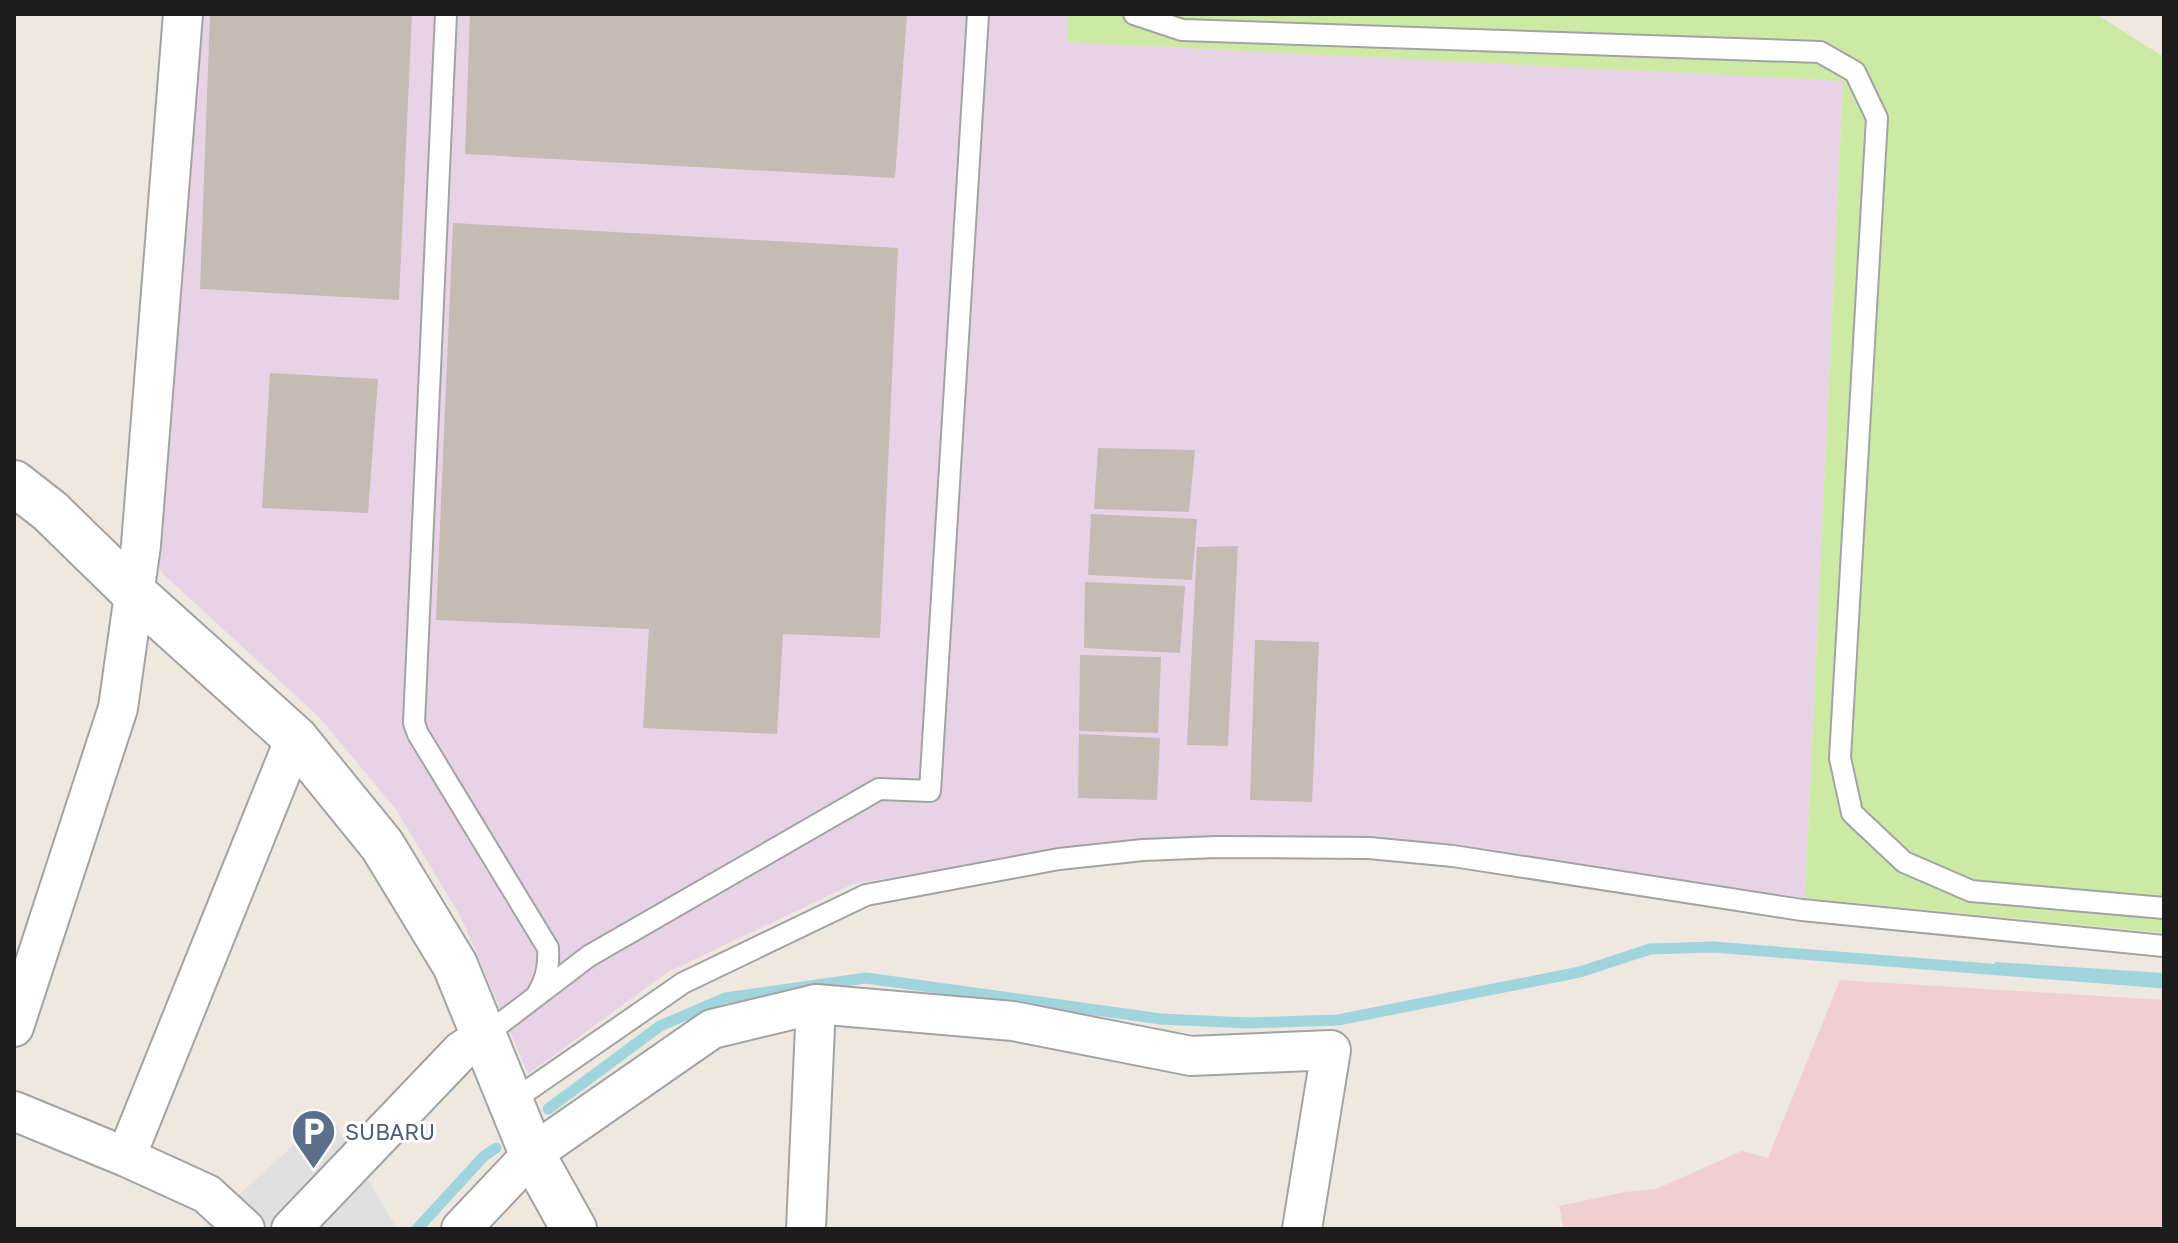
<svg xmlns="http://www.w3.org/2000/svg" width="2178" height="1243" font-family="'Golos Text',sans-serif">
<rect width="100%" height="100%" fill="#eee8e1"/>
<path fill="#f0cfd1" d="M1840,980L2164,1000V1229H1564L1559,1206L1625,1192L1656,1189L1742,1151L1768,1158Z"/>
<path fill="#e7d3e5" d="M195,14H1068V42L1843,81L1805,898L1593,867L1378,840L1111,841L853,884L668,972L528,1074L461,917L395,808L319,717L162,573L154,552Z"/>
<path fill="#cdeaa4" d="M1068,14H2096L2164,57V933L1805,898L1843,81L1067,42Z"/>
<path fill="#e0e0e0" d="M329,1113L397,1229H201Z"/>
<path fill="#a0d5dd" d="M1995,962L2164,973V980L1995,968Z"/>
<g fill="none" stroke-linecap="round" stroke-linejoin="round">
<path stroke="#a0d5dd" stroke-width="11" d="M548,1109L660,1026L725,998L866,978L1161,1019L1248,1023L1338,1020L1580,972L1650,949L1713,947L2164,983
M417,1229L484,1156L496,1148"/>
</g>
<path fill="#c5bab4" d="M210,14H412L399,300L200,289Z
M470,14H907L895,178L465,154Z
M453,223L898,248L880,638L783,634L777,734L643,728L649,629L436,620Z
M270,373L378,379L368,513L262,508Z
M1098,448L1195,450L1189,512L1094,509Z
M1091,514L1197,519L1192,580L1088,575Z
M1238,546L1228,746L1187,745L1197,547Z
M1085,582L1185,586L1180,653L1084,648Z
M1255,640L1319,642L1312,802L1250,800Z
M1080,655L1161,657L1158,733L1079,731Z
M1079,734L1160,738L1157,800L1078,798Z"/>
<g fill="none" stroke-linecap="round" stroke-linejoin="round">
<defs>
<path id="service" d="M446,14L414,723L418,734L548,948C549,965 547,977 538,993
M1134,14L1182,30L1820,52L1855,72L1877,118L1840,758L1852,813L1904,862L1971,891L2164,908
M484,1036L589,956L879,789L930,791L978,14
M511,1102L683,983L866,895L1059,859L1143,850L1217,847L1369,848L1453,856L1802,910L2164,946"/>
<path id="minor" d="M14,1027L118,708L141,545L183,14
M14,1111L126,1157L295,738
M126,1157L207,1194L245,1229
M291,1229L461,1051L484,1036
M461,1229L532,1154L712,1029L816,1004L1013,1021L1191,1056L1331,1050L1302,1229
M806,1229L816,1004"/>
<path id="tertiary" d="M14,483L50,511L134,593L295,738L382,845L455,965L532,1154L574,1229"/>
</defs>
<use href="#service" stroke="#a3a3a3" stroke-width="24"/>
<use href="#minor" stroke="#a3a3a3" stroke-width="42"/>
<use href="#tertiary" stroke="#a3a3a3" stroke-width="48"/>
<use href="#service" stroke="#fff" stroke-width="20"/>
<use href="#minor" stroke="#fff" stroke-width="38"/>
<use href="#tertiary" stroke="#fff" stroke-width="44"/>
</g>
<defs>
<symbol id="parking-pin" viewBox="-11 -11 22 30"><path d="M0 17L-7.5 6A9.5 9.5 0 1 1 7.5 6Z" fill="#5c6f8a" stroke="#fff"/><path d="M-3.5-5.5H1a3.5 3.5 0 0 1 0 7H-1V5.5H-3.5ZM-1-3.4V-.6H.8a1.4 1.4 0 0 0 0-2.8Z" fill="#fff"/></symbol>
</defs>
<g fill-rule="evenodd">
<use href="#parking-pin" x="288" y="1106" width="51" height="69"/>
</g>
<g text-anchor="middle" stroke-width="6" stroke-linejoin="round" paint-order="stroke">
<g font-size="22" fill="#4e5e75" stroke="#fff" text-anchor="start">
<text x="345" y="1140">SUBARU</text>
</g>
</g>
<rect width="2178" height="1243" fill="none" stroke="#1c1c1c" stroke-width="32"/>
</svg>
